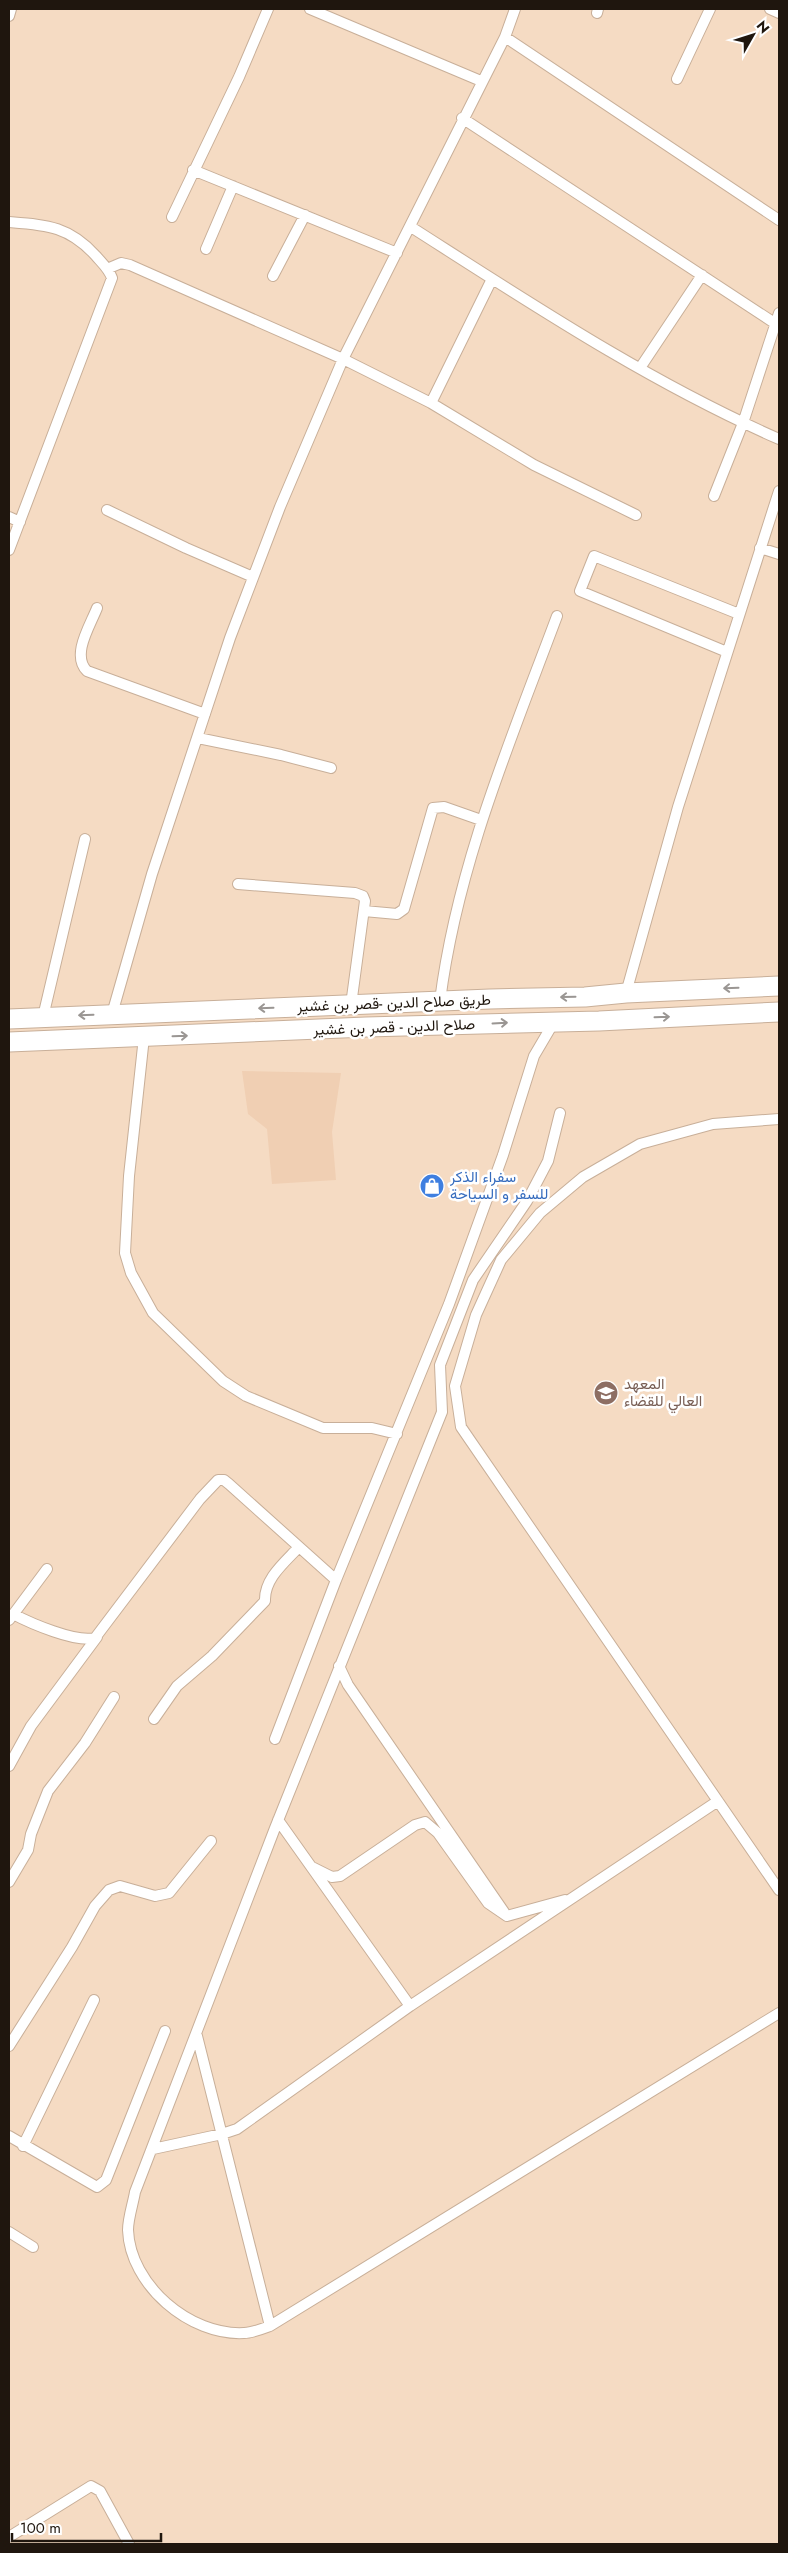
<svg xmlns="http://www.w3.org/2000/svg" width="788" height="2553" font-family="Jost,Vazirmatn,sans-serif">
<rect width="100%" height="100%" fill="#f5dbc3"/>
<path fill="#f0cfb3" d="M242,1071L341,1073L332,1132L336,1180L272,1184L267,1129L248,1114Z"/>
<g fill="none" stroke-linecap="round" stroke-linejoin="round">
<defs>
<path id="street" d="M310,9L481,81
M770,9L779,13
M597,13L598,9
M9,16L11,9
M505,37L779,220
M677,79L710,9
M462,118L776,324
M193,170L397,253
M172,217L239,77L268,9
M9,222C47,225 69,226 96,256C102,263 109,269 112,278L9,550
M411,227C530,303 649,382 779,439
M206,249L233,186
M107,269L121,263L130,265L343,359L431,403L534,465L636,515
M273,276L305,215
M640,368L702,275
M431,403L492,279
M714,496L743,423L779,313
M107,510L186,548L253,577
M9,517L20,522
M760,548L779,554
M97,608C90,626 71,655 87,671L205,714
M727,652L580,591L594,556L739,614
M198,738L281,755L331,768
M238,884L355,893L363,896L365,901L351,1005
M364,911L397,914L404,909L433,808L444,807L481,820
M626,993L678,807L779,491
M440,1001C457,866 510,742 557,616
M112,1014L152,874L230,638L280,507L343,359L505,37L515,9
M43,1017L85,839
M144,1037L129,1176L125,1253L131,1273L153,1313L223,1381L246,1396L323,1428H372L397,1434
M560,1113L548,1161L527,1201L473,1280L440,1365L442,1412L275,1828L135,2192C133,2204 128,2218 128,2230C130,2285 190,2336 244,2333C252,2333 262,2329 270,2326L779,2013
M779,1119L713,1124L640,1144L583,1177L540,1213L501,1260L476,1315L455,1386L461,1427L779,1890
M13,1614C30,1623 76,1643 95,1638L200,1499L218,1480H224L229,1484L336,1580
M9,1620L47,1569
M339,1666L348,1685L504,1912
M154,1719L177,1686L212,1656L265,1601C264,1579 284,1563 298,1548
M275,1739L336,1580L449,1304L503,1155L534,1056L554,1022
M9,1766L31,1726L97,1637
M278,1820L410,2006
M312,1867L332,1877L340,1876L415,1825L425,1822L438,1833L488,1903L507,1916L565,1900
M9,1882L28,1850L31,1834L48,1791L85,1743L114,1697
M197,2036L270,2326
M9,2046L72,1947L95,1906L109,1890L120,1886L155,1896L169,1893L211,1841
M9,2136L97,2187L106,2180L165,2031
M23,2146L94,2000
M153,2149L222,2134L237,2129L410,2006L718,1801
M9,2232L33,2247
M9,2537L91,2486L100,2491L129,2544"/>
<path id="highway" d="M9,1019L490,999L585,997L626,993L779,986
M9,1042L366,1027L599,1021L779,1012"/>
</defs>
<use href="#street" stroke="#c8af99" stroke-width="12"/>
<use href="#highway" stroke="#c8af99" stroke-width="21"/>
<use href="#street" stroke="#fff" stroke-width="10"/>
<use href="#highway" stroke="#fff" stroke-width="19"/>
</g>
<defs><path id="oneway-shaft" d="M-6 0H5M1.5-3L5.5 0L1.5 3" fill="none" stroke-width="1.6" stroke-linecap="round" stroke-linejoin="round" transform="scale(1.25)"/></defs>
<g stroke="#9a9693">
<use href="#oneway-shaft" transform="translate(731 988) rotate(178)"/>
<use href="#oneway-shaft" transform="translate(568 997) rotate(179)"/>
<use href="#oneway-shaft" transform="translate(266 1008) rotate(178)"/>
<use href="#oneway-shaft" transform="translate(86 1015) rotate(178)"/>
<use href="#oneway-shaft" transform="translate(662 1017) rotate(-2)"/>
<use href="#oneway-shaft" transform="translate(500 1023) rotate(-3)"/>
<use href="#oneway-shaft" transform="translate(180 1036) rotate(-2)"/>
</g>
<defs>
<symbol id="shop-disc" viewBox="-11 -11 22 22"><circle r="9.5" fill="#3f7fe0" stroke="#fff"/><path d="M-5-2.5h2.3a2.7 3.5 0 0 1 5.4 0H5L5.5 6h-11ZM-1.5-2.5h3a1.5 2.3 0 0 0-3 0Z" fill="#fff"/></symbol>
<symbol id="university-disc" viewBox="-11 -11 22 22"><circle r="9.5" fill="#8d6e63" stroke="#fff"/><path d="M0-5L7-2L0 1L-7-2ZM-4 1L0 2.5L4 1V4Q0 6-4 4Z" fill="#fff"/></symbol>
</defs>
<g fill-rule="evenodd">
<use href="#shop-disc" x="418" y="1172" width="28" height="28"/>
<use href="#university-disc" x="592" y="1379" width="28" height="28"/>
</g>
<g text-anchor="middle" stroke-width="5" stroke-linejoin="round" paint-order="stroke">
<g font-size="15" fill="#1f160e" stroke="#fff">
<text transform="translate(394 1003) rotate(-2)" y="5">طريق صلاح الدين -قصر بن غشير</text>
<text transform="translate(394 1027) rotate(-2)" y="5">صلاح الدين - قصر بن غشير</text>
</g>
<g font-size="15" fill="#366cbe" stroke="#fff" text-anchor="start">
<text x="450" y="1182">سفراء الذكر<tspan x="450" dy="17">للسفر و السياحة</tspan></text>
</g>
<g font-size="15" fill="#785e54" stroke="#fff" text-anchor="start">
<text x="624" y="1389">المعهد<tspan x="624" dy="17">العالي للقضاء</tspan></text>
</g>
</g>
<rect width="788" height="2553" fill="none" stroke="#1f160e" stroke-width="20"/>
<g transform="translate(753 35) rotate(51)" stroke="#ffffff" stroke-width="4" paint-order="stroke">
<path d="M0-4L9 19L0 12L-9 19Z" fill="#1f160e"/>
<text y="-8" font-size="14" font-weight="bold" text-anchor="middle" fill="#1f160e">N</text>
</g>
<path d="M12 2533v8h149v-8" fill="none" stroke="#1f160e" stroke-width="2.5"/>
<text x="20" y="2533" font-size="15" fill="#1f160e" stroke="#ffffff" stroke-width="4" paint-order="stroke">100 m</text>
</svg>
